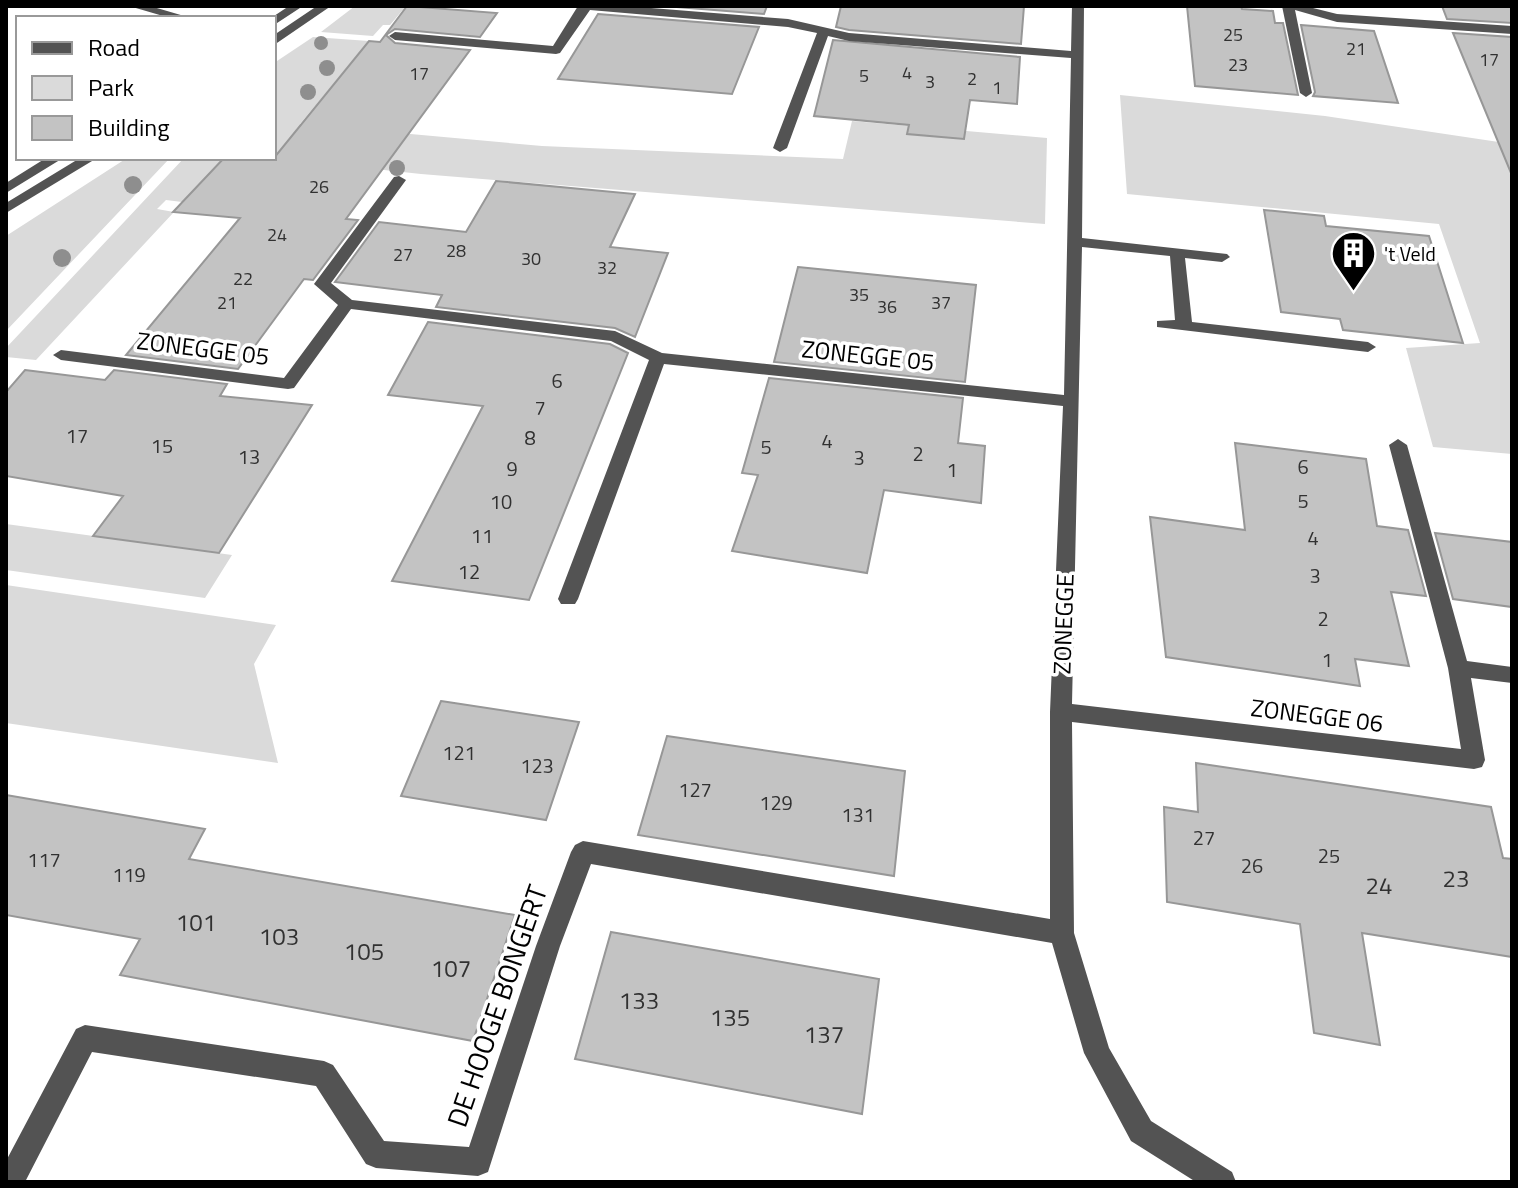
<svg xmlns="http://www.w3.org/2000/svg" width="1518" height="1188" font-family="'Titillium Web',sans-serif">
<rect width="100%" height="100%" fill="#fff"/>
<path fill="#dadada" d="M355,6H406L390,25H383L373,36L321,32Z
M313,37L369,41L300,124L542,146L843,159L852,121L1047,138L1045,224L421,174L273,158L274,63Z
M1120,95L1325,116L1512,144V454L1433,447L1406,348L1480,343L1439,224L1127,194Z
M127,158H170L6,331V236Z
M184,158H224L182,202L166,200L157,209L174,212L36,360L6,357V348Z
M6,524L232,555L205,598L6,570Z
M6,585L276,625L254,664L278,763L6,723Z"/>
<path fill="#c3c3c3" stroke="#979797" stroke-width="2" d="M407,6L497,13L480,37L395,29L386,35L395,43L470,50L346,219L358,220L313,280L304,279L238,369L126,355L240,218L173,212L224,158H274L369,41L380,42Z
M664,6H767L764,14Z
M841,6H1024L1021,44L849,30L836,27Z
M1187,6H1241L1242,9L1273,11L1275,23H1283L1298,95L1195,86Z
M1442,6H1512V23L1447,19Z
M598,14L759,27L732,94L558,79Z
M1301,25L1374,31L1398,103L1313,96L1315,92Z
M1453,33L1512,37V172L1511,173Z
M833,40L1020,57L1017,104L970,100L964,139L907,134L909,125L814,116Z
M496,181L635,194L610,247L668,253L635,337L615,328L436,307L442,295L335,282L379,222L466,232Z
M1264,210L1324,216L1326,226L1429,236L1463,343L1343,330L1340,319L1281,312Z
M798,267L976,285L965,382L774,362Z
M428,322L610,344L628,353L529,600L392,581L483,406L388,395Z
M25,370L105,380L114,370L227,384L220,396L312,405L219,553L93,536L123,496L6,476V392Z
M769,378L963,398L958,443L985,446L981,503L884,490L867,573L732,551L758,475L742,473Z
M1235,443L1366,459L1377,526L1408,530L1426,596L1391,592L1409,666L1355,659L1360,686L1166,657L1150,517L1245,530Z
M1435,533L1512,542V607L1453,599Z
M441,701L579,722L546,820L401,796Z
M667,736L905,771L894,876L638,835Z
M1196,763L1491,807L1503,858L1512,859V957L1362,933L1380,1045L1314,1033L1300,924L1167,902L1164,807L1198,812Z
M6,795L205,829L189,859L515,915L473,1041L120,975L140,939L6,915Z
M611,932L879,979L862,1114L575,1059Z"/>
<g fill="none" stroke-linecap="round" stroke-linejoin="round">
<path fill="#535353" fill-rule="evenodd" d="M129,6H150L191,18H170Z
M289,6H303L274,25V18H271Z
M317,6H331L274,45V35Z
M578,6H626L788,19L849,33L1071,51L1072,6H1084L1082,238L1227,254L1230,257L1222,262L1185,258L1192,322L1368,342L1376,347L1368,352L1157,327V321L1175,320L1170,256L1082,247L1072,704L1461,749L1448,668L1389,445L1398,439L1407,445L1467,661L1512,667V683L1471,678L1485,760L1482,767L1474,769L1072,722L1074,933L1109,1048L1151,1121L1232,1172L1236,1182H1196L1131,1141L1084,1053L1052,943L591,864L560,946L488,1172L478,1176L376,1168L366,1164L316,1086L92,1052L25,1182H6V1161L76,1029L85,1025L324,1061L333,1065L384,1141L469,1147L536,946L571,852L575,845L583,841L1050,919V712L1063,406L664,364L578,599L575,604H561L558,599L649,360L611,341L351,309L294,388L288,389L61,360L53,355L61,350L284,378L338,305L314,284L394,177L399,176L406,180L331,283L352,300L615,331L662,353L1064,395L1071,58L849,41L828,36L787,148L780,152L773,148L817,33L788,27L590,10L560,53L556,54L395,40L389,36L395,32L553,46Z
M1282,6H1305L1337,14L1512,26V34L1337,22L1295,10L1312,93L1306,97L1300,93Z
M46,158H63L6,193V183Z
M80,158H97L6,213V203Z"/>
</g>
<g fill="#8e8e8e">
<circle cx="321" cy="43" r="7"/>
<circle cx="327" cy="68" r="8"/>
<circle cx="308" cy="92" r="8"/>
<circle cx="397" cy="168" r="8"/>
<circle cx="133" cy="185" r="9"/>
<circle cx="62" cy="258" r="9"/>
</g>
<defs>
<symbol id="building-pin" viewBox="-11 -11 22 30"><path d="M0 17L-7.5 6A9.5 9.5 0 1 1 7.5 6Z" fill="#000" stroke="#fff"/><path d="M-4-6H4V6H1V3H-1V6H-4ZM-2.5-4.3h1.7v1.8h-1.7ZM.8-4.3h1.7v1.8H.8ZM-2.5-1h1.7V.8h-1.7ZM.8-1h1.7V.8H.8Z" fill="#fff"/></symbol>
</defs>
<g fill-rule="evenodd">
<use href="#building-pin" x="1328" y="228" width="51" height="69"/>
</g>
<g text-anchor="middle" stroke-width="7" stroke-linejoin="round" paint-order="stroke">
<g font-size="18" fill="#313131">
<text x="1233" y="41">25</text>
<text x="1356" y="55">21</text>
<text x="1489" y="66">17</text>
<text x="1238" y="71">23</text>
<text x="907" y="79">4</text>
<text x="419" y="80">17</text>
<text x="864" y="82">5</text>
<text x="972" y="85">2</text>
<text x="930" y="88">3</text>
<text x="997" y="94">1</text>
<text x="319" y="193">26</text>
<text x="277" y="241">24</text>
<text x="456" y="257">28</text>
<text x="403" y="261">27</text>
<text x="531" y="265">30</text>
<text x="607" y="274">32</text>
<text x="243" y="285">22</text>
<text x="859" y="301">35</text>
<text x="227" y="309">21</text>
<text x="941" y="309">37</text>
<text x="887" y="313">36</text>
</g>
<g font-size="20" fill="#000" stroke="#fff" text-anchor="start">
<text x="1384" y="261">'t Veld</text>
</g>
<g font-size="20" fill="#313131">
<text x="557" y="388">6</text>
<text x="540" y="415">7</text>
<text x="77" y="443">17</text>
<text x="530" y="445">8</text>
<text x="827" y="448">4</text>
<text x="162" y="453">15</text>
<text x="766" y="454">5</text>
<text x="918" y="461">2</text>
<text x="249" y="464">13</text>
<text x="859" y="465">3</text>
<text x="1303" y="474">6</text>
<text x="512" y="476">9</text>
<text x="952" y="477">1</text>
<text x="1303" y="508">5</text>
<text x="501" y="509">10</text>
<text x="482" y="543">11</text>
<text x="1313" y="545">4</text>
<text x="469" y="579">12</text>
<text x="1315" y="583">3</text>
<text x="1323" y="626">2</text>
<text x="1327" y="667">1</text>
<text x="459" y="760">121</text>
<text x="537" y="773">123</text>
<text x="695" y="797">127</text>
<text x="776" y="810">129</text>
<text x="858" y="822">131</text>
<text x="1204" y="845">27</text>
<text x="1329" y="863">25</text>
<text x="44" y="867">117</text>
<text x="1252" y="873">26</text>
<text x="129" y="882">119</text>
</g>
<g font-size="24" fill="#000" stroke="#fff">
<text transform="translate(203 349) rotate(7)" y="8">ZONEGGE 05</text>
<text transform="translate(868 356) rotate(6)" y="8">ZONEGGE 05</text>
<text transform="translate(1064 624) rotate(-88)" y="8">ZONEGGE</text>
<text transform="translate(1317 716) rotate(7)" y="8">ZONEGGE 06</text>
</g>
<g font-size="24" fill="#313131">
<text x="1456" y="887">23</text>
<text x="1379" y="894">24</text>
<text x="196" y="931">101</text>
<text x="279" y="945">103</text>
<text x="364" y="960">105</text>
<text x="451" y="977">107</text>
<text x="639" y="1009">133</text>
<text x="730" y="1026">135</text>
<text x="824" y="1043">137</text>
</g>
<g font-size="28" fill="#000" stroke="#fff">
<text transform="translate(497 1006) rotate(-71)" y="10">DE HOOGE BONGERT</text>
</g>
</g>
<rect width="1518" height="1188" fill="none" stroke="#000000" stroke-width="16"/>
<rect x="16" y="16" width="260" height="144" fill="#ffffff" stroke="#999999" stroke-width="2"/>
<rect x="32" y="42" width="40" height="12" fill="#535353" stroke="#999999" stroke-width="2"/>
<text x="88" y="56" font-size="24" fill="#000000">Road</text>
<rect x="32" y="76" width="40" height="24" fill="#dadada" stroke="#999999" stroke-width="2"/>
<text x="88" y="96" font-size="24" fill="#000000">Park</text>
<rect x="32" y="116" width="40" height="24" fill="#c3c3c3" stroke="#999999" stroke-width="2"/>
<text x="88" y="136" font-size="24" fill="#000000">Building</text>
</svg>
